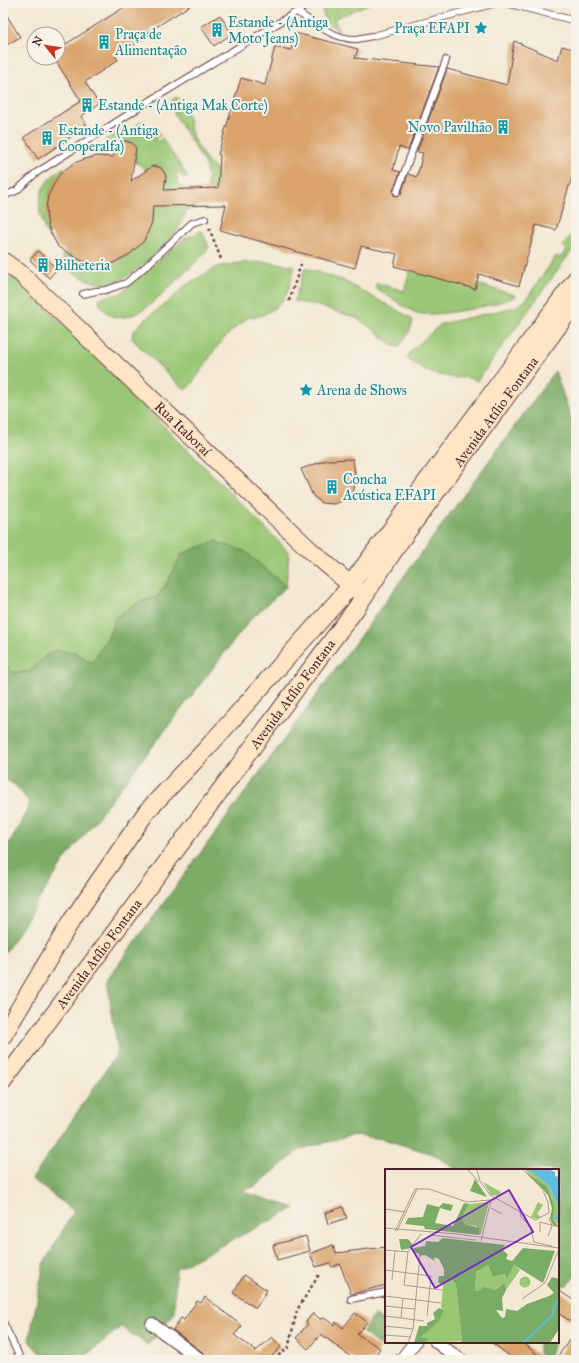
<svg xmlns="http://www.w3.org/2000/svg" width="579" height="1363" font-family="'IM FELL Great Primer',serif">
<rect width="100%" height="100%" fill="#f7f3e8"/>
<filter id="ink" filterUnits="userSpaceOnUse"><feTurbulence type="fractalNoise" baseFrequency=".025" numOctaves="2"/><feDisplacementMap in="SourceGraphic" scale="8" xChannelSelector="R" yChannelSelector="G"/><feConvolveMatrix kernelMatrix="1 2 1 2 8 2 1 2 1" color-interpolation-filters="sRGB"/></filter>
<filter id="wash" filterUnits="userSpaceOnUse"><feTurbulence type="fractalNoise" baseFrequency=".012" numOctaves="4" result="noise"/><feDisplacementMap in="SourceGraphic" scale="16" xChannelSelector="R" yChannelSelector="G"/><feGaussianBlur stdDeviation="0.9" result="paint"/><feColorMatrix in="noise" values="0 0 0 0 0 0 0 0 0 0 0 0 0 0 0 0 0 1.4 0 .05"/><feComposite in="paint" operator="in"/></filter>
<g filter="url(#wash)">
<rect width="100%" height="100%" fill="#f3e8d2"/>
<path fill="#9ac774" stroke="#727350" d="M330,3H371L334,19L340,30C328,26 323,21 323,8Z
M176,97L182,101L186,110L193,138L208,163L217,170L218,188H207L208,179L205,164L175,115L172,108V100Z
M144,121H145L144,124L150,132L156,129L160,135L155,139L157,142L162,138L188,177L187,178H183L180,172L176,174L179,186L187,189L150,190L165,181C167,174 163,165 155,166C152,167 149,170 146,171L139,164L135,163L134,158C143,143 121,133 115,150L113,149L105,140L120,131L133,135C133,127 137,124 144,121Z
M64,167L65,170L57,178L48,196L51,233L47,234C39,216 35,199 47,182C51,176 58,172 64,167Z
M197,205L196,208L186,211C183,218 181,225 177,231C166,246 126,283 107,284C100,285 78,277 73,272C68,268 65,262 62,257L66,252C71,255 77,259 82,261C107,270 137,257 148,234C152,225 153,216 153,206Z
M576,229V245L477,381L465,377L454,378L431,373L410,361L407,358L410,352L441,324L515,307L525,301L556,256L560,258L567,249L563,246Z
M202,231L209,247C197,263 180,277 165,291C158,297 152,304 144,309C137,314 124,319 115,317C107,315 103,309 99,303L100,298L120,294L185,238Z
M266,262L295,266C289,286 289,300 270,311C263,315 257,318 249,317C235,328 225,336 214,351C205,364 198,377 187,389L180,386L132,339L133,332L141,323L170,300L186,285L217,267L239,263Z
M305,268L342,280L411,318L413,322C410,331 405,340 399,347L393,346L373,329L354,317L318,306L294,301Z
M410,271L476,284L515,295L516,296C501,305 433,318 417,313C404,308 389,296 377,289L375,286L377,283L404,291Z
M3,276L19,280L289,552L286,587L246,552L182,554L167,583L157,597L137,603L116,617L109,635L92,663L75,652L44,657L29,672H13L3,662Z"/>
<path fill="#7bac66" stroke="#626648" d="M555,371L576,432V1275L567,1285L558,1287V1170H457L433,1154L383,1139L355,1135L301,1149L256,1186L241,1191L295,1208L176,1269L174,1314L148,1345L121,1327L80,1360H46L29,1341L44,1263L74,1211L32,1179L118,1052L107,980Z
M215,541L246,552L286,587L250,620L64,861L3,956V852L16,832L30,803L16,786L4,778L3,776V662L13,672H29L44,657L55,650L75,652L92,663L109,635L116,617L137,603L157,597L167,583L182,554Z
M374,1315L386,1322V1342H393L380,1346L362,1332Z
M539,1342H555L553,1346L549,1359L539,1354Z"/>
<g id="blocks">
<path fill="#d9a36a" d="M131,3H194L148,32L150,35L115,56L118,60L85,82L99,104L81,116L87,126L38,159L24,137L81,101L54,58H58V49Z
M3,9L20,37L3,47Z
M220,15L232,34L214,46L201,27Z
M295,33L358,49L355,58L439,67L408,150L399,147L393,170L400,172L393,191L394,195L397,196L401,194L408,174L417,177L423,153L417,152L447,69L507,85L514,41L558,60L562,46L576,50V170L574,169L556,230L536,225L519,286L479,274L475,289L394,266L397,254L361,246L355,268L220,230L226,205L153,206L152,222L144,241L130,254L113,263L103,264L82,261L58,247L49,229L47,221L46,207L48,196L57,178L63,171L74,163L85,159L98,156L113,157L117,146L122,142L125,141L132,143L136,148L131,181L151,167L155,166L161,168L165,174L166,177L164,190L218,188L220,155L218,154L241,78L265,85L275,47L291,50Z
M38,251L57,269L49,278L30,260Z
M353,459L356,481L353,492L345,500L334,504L322,503L313,496L301,469L327,460Z
M343,1207L347,1218L328,1224L325,1213Z
M306,1236L310,1251L277,1260L273,1245Z
M333,1245L336,1253L386,1247V1285L351,1294L340,1264L332,1267L330,1263L316,1267L310,1254Z
M244,1275L267,1290L256,1308L233,1293Z
M558,1290L576,1302V1325L558,1313Z
M205,1297L242,1326L234,1335L256,1351L272,1337L281,1347L268,1360H217L211,1355L208,1359L205,1354L173,1330L181,1318L184,1320L197,1301L201,1303Z
M313,1313L320,1319L324,1318L334,1325L336,1322L343,1328L355,1313L367,1322L357,1334L380,1348L373,1360H355L321,1334L308,1349L296,1338L308,1324L306,1322Z
M576,1331V1360H555Z
M491,1342H522L544,1360H515Z"/>
</g>
</g>
<g filter="url(#ink)">
<use href="#blocks" fill-opacity="0" stroke="#633d44" stroke-width="1"/>
<g fill="none" stroke-linecap="round" stroke-linejoin="round">
<defs>
<path id="lane" d="M506,3L576,21
M297,12C314,23 335,40 357,39C362,38 367,37 373,36L496,3
M397,192L446,60
M3,196L16,191L36,173L140,107L311,3
M83,294L96,291L106,290L126,283L145,267L192,223L205,219
M351,1299L386,1292
M3,1322L21,1360"/>
<path id="street" d="M152,1324L201,1360
M436,1342L461,1360
M401,1360L415,1342"/>
<g id="secondary">
<path id="s1" d="M3,261L20,273L310,550L359,592"/>
<path d="M3,1036L70,923L147,811L207,748L342,596L576,279"/>
<path id="s2" d="M3,1082L357,607L401,540L576,302"/>
</g>
</defs>
<use href="#lane" stroke="#633d44" stroke-width="8"/>
<use href="#street" stroke="#633d44" stroke-width="14"/>
<use href="#secondary" stroke="#633d44" stroke-width="19"/>
<path stroke="#633d44" stroke-width="2.5" stroke-dasharray="3 3" stroke-linecap="butt" d="M209,228L221,259
M289,301L302,261
M274,1360L281,1353L288,1349L297,1310L320,1273"/>
<use href="#lane" stroke="#fff" stroke-width="6"/>
<use href="#street" stroke="#fff" stroke-width="12"/>
<use href="#secondary" stroke="#fde5c5" stroke-width="17"/>
</g>
</g>
<defs>
<symbol id="sight-bare" viewBox="-9 -9 18 18"><path d="M0-6L1.8-2.2L6-1.7L2.9 1.2L3.7 5.4L0 3.3L-3.7 5.4L-2.9 1.2L-6-1.7L-1.8-2.2Z" fill="#0f9aa8" stroke="#f7f3e8" stroke-width="2.5" paint-order="stroke"/></symbol>
<symbol id="building-bare" viewBox="-9 -9 18 18"><path d="M-4-6H4V6H1V3H-1V6H-4ZM-2.5-4.3h1.7v1.8h-1.7ZM.8-4.3h1.7v1.8H.8ZM-2.5-1h1.7V.8h-1.7ZM.8-1h1.7V.8H.8Z" fill="#0f9aa8" stroke="#f7f3e8" stroke-width="2.5" paint-order="stroke"/></symbol>
</defs>
<g fill-rule="evenodd">
<use href="#sight-bare" x="471" y="18" width="20" height="20"/>
<use href="#building-bare" x="207" y="20" width="20" height="20"/>
<use href="#building-bare" x="94" y="32" width="20" height="20"/>
<use href="#building-bare" x="77" y="95" width="20" height="20"/>
<use href="#building-bare" x="493" y="117" width="20" height="20"/>
<use href="#building-bare" x="37" y="128" width="20" height="20"/>
<use href="#building-bare" x="33" y="255" width="20" height="20"/>
<use href="#sight-bare" x="296" y="380" width="20" height="20"/>
<use href="#building-bare" x="322" y="477" width="20" height="20"/>
</g>
<g text-anchor="middle" stroke-width="4" stroke-linejoin="round" paint-order="stroke">
<g font-size="14" fill="#0d838f" stroke="#f7f3e8" text-anchor="start">
<text x="228" y="27">Estande - (Antiga<tspan x="228" dy="16">Moto Jeans)</tspan></text>
<text x="470" y="33" text-anchor="end">Praça EFAPI</text>
<text x="115" y="39">Praça de<tspan x="115" dy="16">Alimentação</tspan></text>
<text x="98" y="110">Estande - (Antiga Mak Corte)</text>
<text x="492" y="132" text-anchor="end">Novo Pavilhão</text>
<text x="58" y="135">Estande - (Antiga<tspan x="58" dy="16">Cooperalfa)</tspan></text>
<text x="54" y="270">Bilheteria</text>
<text x="317" y="395">Arena de Shows</text>
<text x="343" y="484">Concha<tspan x="343" dy="16">Acústica EFAPI</tspan></text>
</g>
<g font-size="14" fill="#4a1f2b" stroke="#f7f3e8">
<text dy="5" stroke="none"><textPath href="#s2" startOffset="832">Avenida Atílio Fontana</textPath></text>
<text dy="5" stroke="none"><textPath href="#s1" startOffset="246">Rua Itaboraí</textPath></text>
<text dy="5" stroke="none"><textPath href="#s2" startOffset="484">Avenida Atílio Fontana</textPath></text>
<text dy="5" stroke="none"><textPath href="#s2" startOffset="160">Avenida Atílio Fontana</textPath></text>
</g>
</g>
<g transform="translate(385 1169)">
<rect width="174" height="174" fill="#f3e8d2"/>
<path d="M139,0H144L164,17L173,36L172,47L169,48L174,51V56L168,50L166,28L150,9ZM98,13L116,23L114,27L106,26ZM104,33L96,65L94,66L92,57L80,55L76,50L84,35ZM153,33L158,36L152,45L156,48L152,50L146,48ZM103,96L108,108L121,105L119,110L129,96L135,101L121,121L120,114L110,121L99,119L93,122L90,121L91,103ZM134.5 113a5.5 5.5 0 1 1 11 0a5.5 5.5 0 1 1-11 0ZM68,111L71,116L77,172L41,174L44,170L36,169L59,141L56,139L58,116Z" fill="#9ac774"/>
<path d="M137,0L162,18L169,37L168,50L174,58L168,56L165,49L167,39L163,26ZM90,10L102,28L85,22ZM58,34L68,36L66,42L55,39L50,54L68,57L79,34L84,35L76,50L80,55L94,59V66L40,60L39,57L20,55L23,49L38,48L42,35L54,38ZM58,69L120,76L117,80L123,86L121,90L127,92L138,79L170,82L158,114L129,96L121,110L120,105L108,108L103,96L91,103V106L90,121L93,122L99,118L110,121L120,114L121,121L117,129L118,142L111,141L117,149L120,148L121,140L132,142L142,135L164,127L169,124L162,116L167,108L174,110V160L165,174H74L77,172L71,116L68,111L58,116L53,113L54,107H59V100L54,90L49,88L50,92L40,86L34,87V85L28,82L29,79L40,77L41,72L53,73ZM14,70H23L28,76L26,79L16,81ZM54,139L59,141L54,152L36,168L44,170L41,174H29L34,157H42V154L50,150L48,144Z" fill="#7bac66"/>
<path d="M144,0H163L170,3V7L174,8V51L168,48L172,47L173,36L164,17Z" fill="#60bcde"/>
<path fill="none" stroke="#60bcde" stroke-width="2" d="M138,174L168,146L169,138L174,130"/>
<path fill="none" stroke="#af988f" stroke-width="1" d="M82,0L94,13M92,1L95,12L105,26L150,51L164,44L163,33L158,22M106,39L117,45M0,40L20,43M135,43L136,48L145,57L149,73L167,77M0,59L72,65L174,79M10,62L30,20H44L82,33L106,31M12,62L32,20M155,63V53L174,58M36,65L23,83L19,116L57,121M45,66L91,71M163,67L167,57L164,49M96,72L106,31M0,81L23,83M0,101L46,107L42,147M7,111L10,82M0,127L56,134M137,130L160,114L174,80M0,137L30,140M0,147L39,152M16,149L18,129M0,157L28,160M0,166L26,168M23,174L28,160L35,87"/>
<path fill="#7b2cbf" fill-opacity="0.15" stroke="#7b2cbf" stroke-width="2" d="M124,21L148,63L50,119L26,78Z"/>
<rect width="174" height="174" fill="none" stroke="#4a1f2b" stroke-width="2"/>
</g>
<rect width="579" height="1363" fill="none" stroke="#f7f3e8" stroke-width="16"/>
<g transform="translate(46 46) rotate(300)"><circle r="19" fill="#f7f3e8" stroke="#b29e9c"/>
<path d="M0-3L7 15L0 10L-7 15Z" fill="#c8321e"/>
<text y="-6" font-size="11" font-weight="bold" text-anchor="middle" fill="#4a1f2b">N</text>
</g>
</svg>
